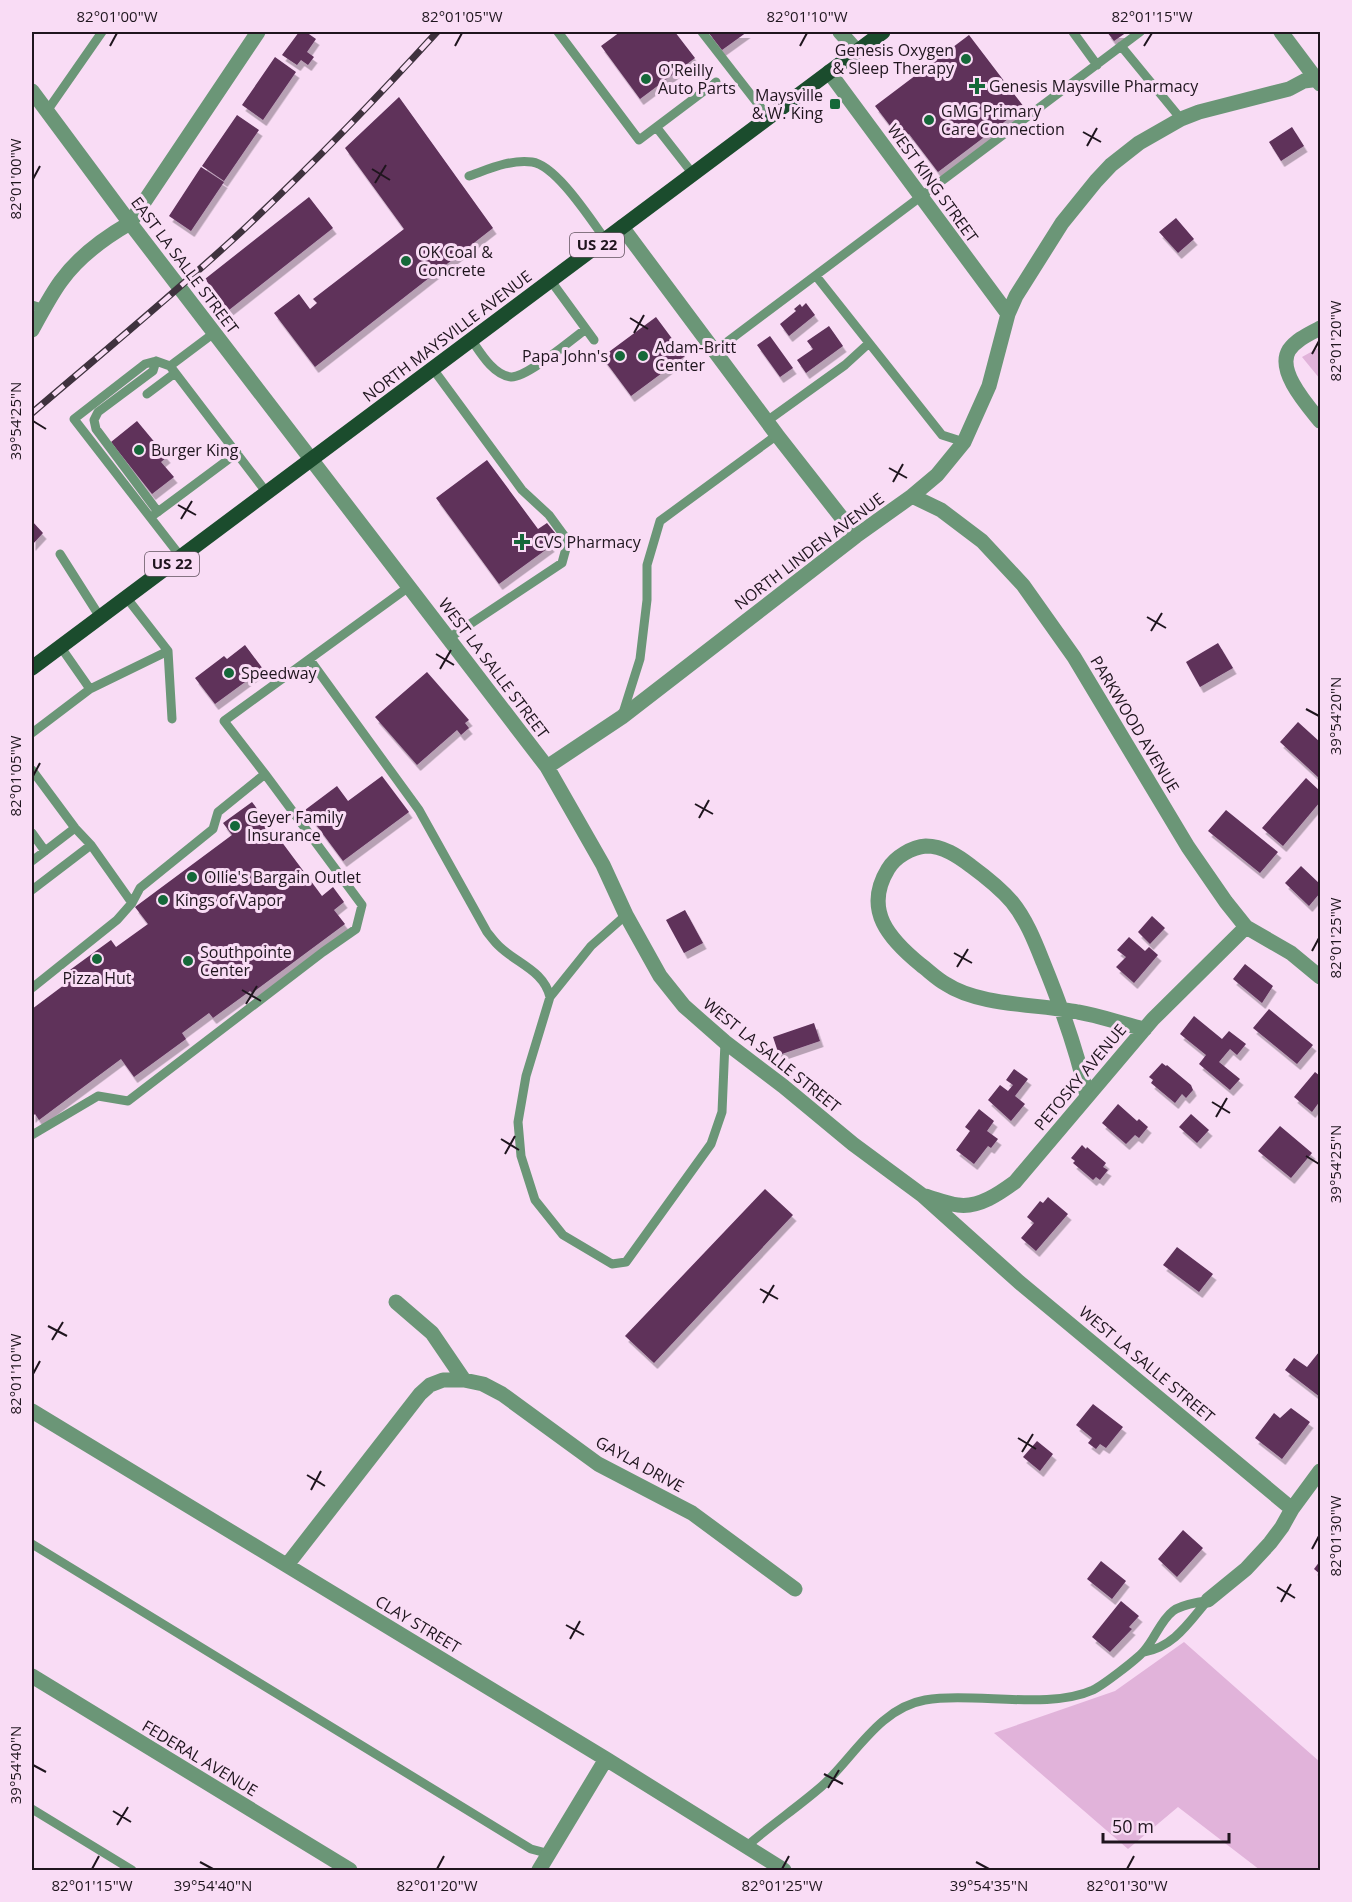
<svg xmlns="http://www.w3.org/2000/svg" width="1352" height="1902" font-family="'Open Sans',sans-serif">
<defs>
<filter id="shadow"><feDropShadow dx="3.5" dy="6" stdDeviation="0" flood-color="#0004"/></filter>
</defs>
<rect width="100%" height="100%" fill="#f9dcf5"/>
<path fill="#e1b3da" d="M1320,347V379L1302,357Z
M1184,1642L1320,1762V1870H1260L1178,1807L1128,1849L994,1733L1115,1691Z"/>
<path fill="#5e315a" filter="url(#shadow)" d="M299,32H306L316,39L307,52L314,57L308,65L301,60L297,65L282,55Z
M620,32H675L695,58L640,99L601,46Z
M708,32H747L722,50Z
M1107,32H1127L1114,41Z
M969,35L1024,107L938,172L909,134L901,140L875,106Z
M275,57L296,72L263,120L242,105Z
M399,97L493,228L315,367L274,313L299,294L310,309L317,303L313,299L404,229L345,148Z
M237,115L259,130L224,181L202,166Z
M1292,127L1304,146L1281,161L1269,142Z
M201,167L224,182L191,231L169,216Z
M309,197L333,228L229,310L205,279Z
M1176,218L1194,239L1178,253L1159,232Z
M806,303L815,315L789,336L780,324L796,311L794,309L800,304L802,307Z
M656,317L685,356L631,396L602,357Z
M829,326L843,346L806,373L797,360L813,349L807,341Z
M770,336L793,368L780,377L757,345Z
M137,421L167,457L161,462L174,477L152,494L111,442Z
M487,460L538,529L547,523L556,534L547,541L551,546L499,584L436,498Z
M32,521L43,533L32,545Z
M1218,643L1233,668L1200,687L1186,662Z
M245,645L263,669L215,704L195,678L224,656L227,659Z
M427,672L469,720L465,723L469,728L461,735L457,730L417,765L375,717Z
M1298,722L1320,742V779L1280,742Z
M382,776L409,812L343,861L305,810L337,786L348,801Z
M1306,778L1320,791V802L1283,846L1262,828Z
M252,802L322,896L333,887L344,902L334,910L345,924L252,993L250,991L213,1018L209,1013L182,1033L186,1039L134,1077L121,1059L39,1120L35,1114L32,1117V1009L68,982L63,975L111,940L116,947L148,924L135,907L232,835L223,823Z
M1226,810L1278,852L1260,873L1208,831Z
M1301,866L1320,884V893L1309,906L1285,883Z
M685,910L703,943L684,953L666,920Z
M1152,916L1165,928L1150,944L1138,932Z
M1129,937L1145,951L1149,947L1158,955L1134,983L1116,967L1126,957L1117,950Z
M1245,964L1273,986L1262,1003L1233,979Z
M1269,1009L1313,1045L1297,1064L1253,1028Z
M1194,1016L1222,1039L1229,1031L1246,1044L1237,1055L1230,1049L1219,1062L1240,1079L1230,1090L1199,1064L1206,1055L1180,1034Z
M814,1023L820,1041L779,1055L773,1037Z
M1162,1063L1166,1066L1167,1065L1191,1085L1193,1090L1186,1098L1182,1094L1175,1103L1151,1083L1153,1080L1149,1077Z
M1014,1069L1028,1079L1015,1096L1025,1104L1011,1121L988,1100L1000,1085L1008,1091L1013,1085L1006,1080Z
M1315,1072L1320,1076V1101L1312,1112L1294,1097Z
M1118,1104L1137,1121L1139,1119L1148,1127L1139,1138L1135,1135L1126,1144L1102,1123Z
M979,1109L994,1121L987,1131L998,1139L991,1148L988,1146L974,1164L956,1150L970,1131L965,1127Z
M1191,1114L1209,1130L1197,1143L1179,1127Z
M1280,1126L1312,1153L1291,1178L1258,1151Z
M1082,1145L1086,1149L1087,1147L1106,1163L1103,1167L1108,1170L1100,1180L1096,1177L1093,1180L1073,1163L1075,1161L1071,1158Z
M765,1189L793,1215L654,1363L625,1336Z
M1048,1197L1068,1214L1036,1251L1021,1238L1034,1223L1027,1217L1040,1201L1043,1203Z
M1177,1247L1213,1274L1199,1292L1163,1265Z
M1319,1352L1320,1353V1397L1285,1370L1294,1358L1307,1367Z
M1093,1404L1123,1427L1106,1448L1100,1444L1096,1449L1088,1443L1092,1438L1076,1425Z
M1291,1408L1310,1422L1282,1459L1255,1438L1274,1413L1280,1418Z
M1037,1441L1053,1454L1040,1471L1023,1457Z
M1183,1530L1203,1548L1177,1577L1158,1559Z
M1101,1561L1126,1581L1112,1599L1087,1579Z
M1320,1561V1574L1314,1569Z
M1121,1601L1139,1616L1129,1627L1132,1629L1110,1652L1092,1637Z"/>
<g fill="none" stroke-linecap="round" stroke-linejoin="round">
<path stroke="#6b9677" stroke-width="9" d="M558,32L639,140L716,82
M702,32L769,118
M1073,32L1097,65
M1121,46L1181,119
M47,111L102,32
M657,128L693,174
M469,176C489,169 511,159 532,162C556,165 591,220 605,239
M816,276L942,435L964,442
M551,281L594,340
M32,305L45,309
M471,339C480,352 493,375 511,377C527,378 572,339 586,329
M715,351L1140,32
M156,361L153,371L98,412L94,420L96,429L158,512
M170,366L214,333
M433,369L522,490L549,515L568,541L562,563L449,638
M147,394L175,373
M767,421L845,365L868,344
M155,514L237,453
M60,554L100,617
M181,557L74,419L145,364L156,361L170,366L267,493
M168,651L172,719
M310,660L419,810L487,932C491,937 495,943 500,947C518,964 544,971 550,997
M90,689L168,651L126,597
M622,716L640,659L647,600V565L660,521L777,435
M32,733L90,689L60,646
M32,770L75,828L91,845L132,903
M32,833L45,851
M32,861L75,828
M32,890L91,845
M626,915L591,946L550,997L526,1076L518,1122L521,1156L535,1200L563,1235L612,1264L626,1262L711,1144L722,1112L725,1042
M32,988L117,920L132,903L140,888L213,829L218,812L265,774L224,721L410,586
M32,1135L98,1096L128,1101L323,952L356,929L362,905L265,774
M32,1544L531,1849L550,1854
M1144,1652C1174,1647 1189,1622 1208,1600
M32,1809L132,1870
M747,1846C771,1825 798,1807 822,1786C854,1757 879,1708 925,1700C974,1692 1049,1710 1093,1690C1103,1685 1136,1660 1144,1651C1155,1639 1160,1621 1173,1611C1182,1604 1197,1603 1208,1600"/>
<path stroke="#6b9677" stroke-width="15" d="M840,32L857,51
M829,72L1008,314
M32,91L130,223L547,767L603,865L626,915L660,976L684,1006L725,1042L783,1086L853,1144L922,1195L1019,1282L1292,1509
M622,227L777,435L856,536
M1320,328C1309,334 1297,339 1289,350C1276,371 1308,406 1320,421
M32,330C41,314 50,296 61,281C79,256 104,238 130,223L258,32
M912,496L941,510L982,541L1023,585L1074,657L1188,847L1226,902L1246,927L1291,953L1320,977
M547,767L622,717L856,536L912,496L937,475L964,442L989,386L1008,314L1016,296L1062,223L1096,181L1111,165L1139,143L1181,119L1199,112L1289,89L1304,81L1320,79
M1087,1096C1077,1050 1061,1006 1043,962C1035,942 1026,919 1012,902C1000,888 986,877 971,866C958,856 943,846 926,846C912,847 895,857 888,869C863,910 889,939 921,965C929,971 937,979 946,984C979,1006 1039,1004 1078,1012C1101,1016 1122,1024 1145,1029
M925,1196C936,1199 947,1204 958,1205C979,1208 1000,1193 1015,1182L1153,1019L1246,927
M396,1302L432,1333L464,1380
M32,1411L606,1759L784,1870
M287,1565L420,1394L430,1385L443,1380H464L483,1384L502,1394L598,1464L692,1513L795,1589
M1208,1600L1246,1569L1270,1543L1282,1527L1292,1509L1320,1471
M32,1676L350,1870
M539,1870L606,1759"/>
<path stroke="#6b9677" stroke-width="15" d="M1281,32L1320,84"/>
<path stroke="#1b4c2d" stroke-width="15" d="M32,668L883,32"/>
<defs>
<path id="rail" d="M32,413C102,353 174,294 242,231C310,167 375,100 437,32"/>
</defs>
<use href="#rail" stroke="#3f323e" stroke-width="7"/>
<use href="#rail" stroke="#f9dcf5" stroke-width="4.5" stroke-dasharray="14" stroke-linecap="butt"/>
</g>
<path fill="none" stroke="#1f151e" stroke-width="2" d="M110,46L117,33M455,46L462,33M800,46L807,33M1144,46L1152,33M1083,132L1101,142M1087,146L1097,128M372,169L390,180M33,179L40,166M375,183L386,165M630,318L648,329M634,333L644,315M1312,354L1319,341M33,421L46,429M889,468L907,478M893,482L903,464M178,505L196,515M181,519L192,501M1147,617L1166,628M1151,631L1162,613M436,654L454,665M440,669L451,650M1306,709L1319,716M33,776L40,763M695,804L713,814M699,818L709,800M1312,951L1319,938M954,953L972,963M957,967L968,949M242,990L261,1001M246,1004L257,986M1212,1102L1230,1113M1216,1117L1227,1098M501,1139L519,1150M505,1154L515,1136M1306,1156L1319,1164M760,1289L778,1299M763,1303L774,1285M48,1326L67,1336M52,1340L63,1322M33,1374L40,1361M1018,1438L1036,1449M1022,1452L1033,1434M307,1475L325,1486M311,1490L321,1471M1312,1549L1319,1536M1277,1587L1295,1598M1281,1602L1291,1584M566,1625L584,1635M570,1639L580,1621M33,1765L46,1772M824,1774L843,1784M828,1788L839,1770M113,1811L131,1822M117,1825L128,1807M200,1862L213,1869M976,1862L989,1869M92,1869L99,1856M437,1869L444,1856M782,1869L789,1856M1127,1869L1134,1856"/>
<g fill="#156839" stroke="#f9dcf5" stroke-width="2">
<circle cx="966" cy="59" r="6"/>
<circle cx="646" cy="79" r="6"/>
<path d="M974 77h6v6h6v6h-6v6h-6v-6h-6v-6h6z"/>
<rect x="829" y="98" width="12" height="12" rx="3"/>
<circle cx="929" cy="120" r="6"/>
<circle cx="406" cy="261" r="6"/>
<circle cx="620" cy="356" r="6"/>
<circle cx="643" cy="356" r="6"/>
<circle cx="139" cy="450" r="6"/>
<path d="M519 533h6v6h6v6h-6v6h-6v-6h-6v-6h6z"/>
<circle cx="229" cy="673" r="6"/>
<circle cx="235" cy="826" r="6"/>
<circle cx="192" cy="877" r="6"/>
<circle cx="163" cy="900" r="6"/>
<circle cx="97" cy="959" r="6"/>
<circle cx="188" cy="961" r="6"/>
</g>
<g text-anchor="middle" stroke-width="6" stroke-linejoin="round" paint-order="stroke">
<g fill="#f9dcf5" stroke="#60515e" stroke-width="1.5">
<rect x="570" y="233" width="54" height="24" rx="4.5"/>
<rect x="145" y="552" width="54" height="24" rx="4.5"/>
</g>
<g font-size="15" font-weight="bold" fill="#1f151e">
<text x="597" y="250">US 22</text>
<text x="172" y="569">US 22</text>
</g>
<g font-size="16" fill="#1f151e" stroke="#f9dcf5" text-anchor="start">
<text x="954" y="56" text-anchor="end">Genesis Oxygen<tspan x="954" dy="18">&amp; Sleep Therapy</tspan></text>
<text x="658" y="76">O'Reilly<tspan x="658" dy="18">Auto Parts</tspan></text>
<text x="989" y="92">Genesis Maysville Pharmacy</text>
<text x="823" y="101" text-anchor="end">Maysville<tspan x="823" dy="18">&amp; W. King</tspan></text>
<text x="941" y="117">GMG Primary<tspan x="941" dy="18">Care Connection</tspan></text>
<text x="418" y="258">OK Coal &amp;<tspan x="418" dy="18">Concrete</tspan></text>
<text x="655" y="353">Adam-Britt<tspan x="655" dy="18">Center</tspan></text>
<text x="608" y="362" text-anchor="end">Papa John's</text>
<text x="151" y="456">Burger King</text>
<text x="534" y="548">CVS Pharmacy</text>
<text x="241" y="679">Speedway</text>
<text x="247" y="823">Geyer Family<tspan x="247" dy="18">Insurance</tspan></text>
<text x="204" y="883">Ollie's Bargain Outlet</text>
<text x="175" y="906">Kings of Vapor</text>
<text x="200" y="958">Southpointe<tspan x="200" dy="18">Center</tspan></text>
<text x="97" y="984" text-anchor="middle">Pizza Hut</text>
</g>
<g font-size="16" fill="#1f151e" stroke="#f9dcf5">
<text transform="translate(933 183) rotate(54)" y="6">WEST KING STREET</text>
<text transform="translate(185 265) rotate(53)" y="6">EAST LA SALLE STREET</text>
<text transform="translate(447 336) rotate(-37)" y="6">NORTH MAYSVILLE AVENUE</text>
<text transform="translate(809 551) rotate(-37)" y="6">NORTH LINDEN AVENUE</text>
<text transform="translate(494 668) rotate(53)" y="6">WEST LA SALLE STREET</text>
<text transform="translate(1135 724) rotate(59)" y="6">PARKWOOD AVENUE</text>
<text transform="translate(772 1055) rotate(39)" y="6">WEST LA SALLE STREET</text>
<text transform="translate(1080 1077) rotate(-50)" y="6">PETOSKY AVENUE</text>
<text transform="translate(1147 1364) rotate(40)" y="6">WEST LA SALLE STREET</text>
<text transform="translate(640 1464) rotate(29)" y="6">GAYLA DRIVE</text>
<text transform="translate(418 1624) rotate(31)" y="6">CLAY STREET</text>
<text transform="translate(200 1758) rotate(31)" y="6">FEDERAL AVENUE</text>
</g>
</g>
<rect width="1352" height="1902" fill="none" stroke="#f9dcf5" stroke-width="66"/>
<path d="M1103 1833v9h126v-9" fill="none" stroke="#1f151e" stroke-width="3"/>
<text x="1112" y="1833" font-size="18" fill="#1f151e" stroke="#f9dcf5" stroke-width="4.5" paint-order="stroke">50 m</text>
<rect x="33" y="33" width="1286" height="1836" fill="none" stroke="#1f151e" stroke-width="2"/>
<g font-size="15" text-anchor="middle" fill="#1f151e">
<text x="117" y="22">82°01'00"W</text>
<text x="462" y="22">82°01'05"W</text>
<text x="807" y="22">82°01'10"W</text>
<text x="1152" y="22">82°01'15"W</text>
<text transform="translate(16 179) rotate(-90)" y="5">82°01'00"W</text>
<text transform="translate(1336 341) rotate(-90)" y="5">82°01'20"W</text>
<text transform="translate(16 421) rotate(-90)" y="5">39°54'25"N</text>
<text transform="translate(1336 716) rotate(-90)" y="5">39°54'20"N</text>
<text transform="translate(16 776) rotate(-90)" y="5">82°01'05"W</text>
<text transform="translate(1336 938) rotate(-90)" y="5">82°01'25"W</text>
<text transform="translate(1336 1164) rotate(-90)" y="5">39°54'25"N</text>
<text transform="translate(16 1374) rotate(-90)" y="5">82°01'10"W</text>
<text transform="translate(1336 1536) rotate(-90)" y="5">82°01'30"W</text>
<text transform="translate(16 1765) rotate(-90)" y="5">39°54'40"N</text>
<text x="92" y="1891">82°01'15"W</text>
<text x="213" y="1891">39°54'40"N</text>
<text x="437" y="1891">82°01'20"W</text>
<text x="782" y="1891">82°01'25"W</text>
<text x="989" y="1891">39°54'35"N</text>
<text x="1127" y="1891">82°01'30"W</text>
</g>
</svg>
